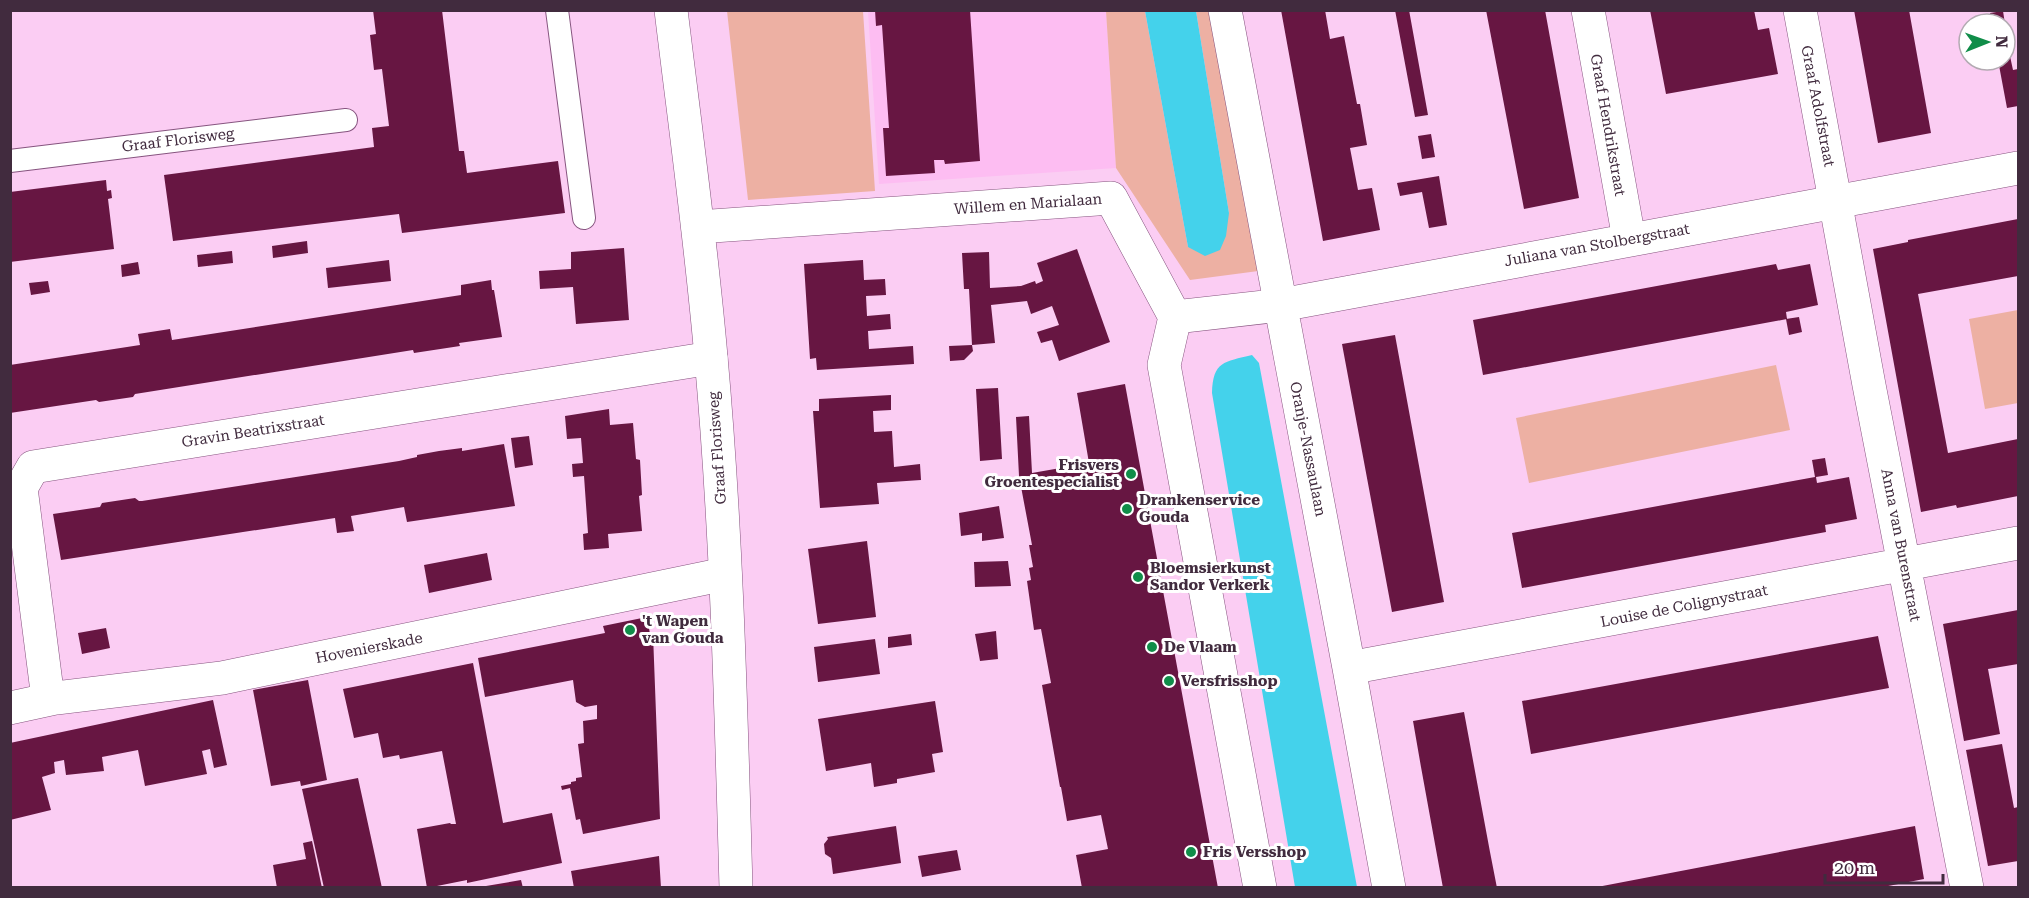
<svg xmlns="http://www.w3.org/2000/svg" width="2029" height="898" font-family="'Roboto Serif',serif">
<rect width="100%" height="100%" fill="#fbcdf3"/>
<path fill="#fdbdf2" d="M868,11H1106L1116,168L879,184Z"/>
<path fill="#edb0a3" d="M727,11H863L875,191L748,200Z
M1106,11H1145L1188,247L1229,213L1196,11H1215L1266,270L1190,280L1116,168Z
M2018,310V403L1985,409L1969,319Z
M1776,365L1790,430L1529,483L1516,418Z"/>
<path fill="#44d2eb" d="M1145,11H1196L1229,213L1226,236L1220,250L1205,256L1188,247Z
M1252,355L1259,363L1357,887H1295L1212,393C1213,361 1224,362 1252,355Z"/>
<path fill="#671642" d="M373,10H442L459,151H464L467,173L558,161L565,213L402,233L399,214L173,241L164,175L374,147L372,128L389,126L382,69L374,70L370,35L376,34Z
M875,10H970L980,161L945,164L944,160H934L935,173L886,176L883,128H889L882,25L876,26Z
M1281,10H1325L1330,39L1344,36L1357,104H1360L1367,145L1350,148L1358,190L1372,188L1380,230L1323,241Z
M1395,10H1409L1428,115L1415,117Z
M1486,10H1545L1579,198L1524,209Z
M1650,10H1754L1758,30L1769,28L1778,74L1666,94Z
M1854,10H1909L1931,133L1878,143Z
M2003,11L2005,24H1992L1990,13Z
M2005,33L2013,70L2018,69V106L2007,108L1998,60H2005Z
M1431,134L1435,157L1422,159L1418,136Z
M1439,176L1447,225L1429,228L1422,192L1400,196L1397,183Z
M106,180L107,191L111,190L112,198L108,199L114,249L10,262V192Z
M2018,219V276L1918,294L1948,453L2018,439V496L1957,508L1956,505L1921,512L1873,249L1908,242V240Z
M307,241L308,253L273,258L272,246Z
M624,248L629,320L576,324L573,287L540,289L539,271L571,269V252Z
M1077,249L1110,342L1059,361L1052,340L1041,343L1037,332L1059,325L1052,306L1031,314L1027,301L991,305L995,343L972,345L973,351L964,360L950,361L949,346L972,345L969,289H964L962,253L989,252L990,288L1021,286L1035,281L1036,284L1043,281L1037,263Z
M232,251L233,263L198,267L197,255Z
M389,260L391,281L328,288L326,268Z
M863,260L864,280L885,279L886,295L866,296L867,316L890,314L891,329L868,331L869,349L913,346L914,364L817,370L816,358L810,359L804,264Z
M138,262L140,274L122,277L121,265Z
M1776,264L1778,270L1810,264L1818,305L1786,312L1787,319L1483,375L1473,320Z
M491,280L492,290H494L502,337L459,343L460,346L414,353L413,350L135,394L133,397L99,402L96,400L10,413V365L140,345L138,334L170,329L172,340L461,295V285Z
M48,281L50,292L31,295L29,283Z
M1799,317L1802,332L1789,335L1786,319Z
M1395,335L1444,602L1392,612L1342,344Z
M1125,384L1144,488L1218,888H1082L1076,855L1108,849L1101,815L1067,821L1061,787H1060L1042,685L1051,683L1041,629L1034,630L1027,581L1031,580L1029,568L1033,567L1029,545H1032L1019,476L1016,417L1029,416L1032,473L1089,463L1077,393Z
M998,388L1002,459L980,461L976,389Z
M891,395V410L873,411L874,432L892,431L894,467L920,464L921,480L877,483L879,504L820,508L813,411H819V399Z
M609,409L610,425L633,423L636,459L640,460L642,495L639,496L642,531L608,534L609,548L584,550L583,534L588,533L584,476L573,477L572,464L583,463L581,438L567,439L565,416Z
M529,436L533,465L515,468L511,438Z
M504,444L515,506L407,522L404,507L351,516L354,531L337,533L335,518L61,560L53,514L100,507L102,503L135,498L139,501H142L399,461L417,457V455L439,451L462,448V451Z
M1825,458L1828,475L1816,477L1817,483L1849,477L1857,519L1825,525L1826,532L1522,588L1512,533L1815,477L1812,460Z
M999,506L1004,538L982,541V533L961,536L959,513Z
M867,541L876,617L818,624L808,549Z
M487,553L492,580L429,593L424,565Z
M1008,561L1011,586L975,587L974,562Z
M2018,610V664L1988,669L2000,734L1964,741L1943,624Z
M647,617L650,634H653L660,819L583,834L580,819L576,820L570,788L562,790L561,786L571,784V782L576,781V778L582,777L578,744L584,743L583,721L597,719V705L585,707L576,702L573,680L485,697L478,658L605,633L603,626Z
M106,628L110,648L82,654L78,633Z
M996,631L998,659L980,661L975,634Z
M911,634L912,645L888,648V637Z
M1878,636L1889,688L1531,754L1522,701Z
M875,639L880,674L818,682L814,647Z
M473,663L503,823L552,813L562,863L467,883V880L427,888L417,829L450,823L451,824H456L442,751L400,759L399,755L383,758L378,733L354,738L343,689Z
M308,680L327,780L301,786L300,781L271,786L253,690Z
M213,700L227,765L214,768L210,749L202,751L207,774L145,786L138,750L102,757L104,771L66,775L64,760L54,762L55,773L42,777L51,810L10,820V743Z
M935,701L943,752L932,754L935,772L897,779V783L874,787L871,763L826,771L818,719Z
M1464,712L1490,852L1497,888H1443L1421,767L1413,721Z
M2002,744L2014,808L2018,807V861L1988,866L1966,750Z
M358,778L382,888H324L302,789Z
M896,826L901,863L833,874L831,858L825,854L824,844L828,839L827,837Z
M1915,826L1924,879L1878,888H1592Z
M312,841L322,888H277L273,865L306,859L303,843Z
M957,850L961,870L922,877L918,856Z
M659,856L661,888H574L571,871Z
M521,880L523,888H486V886Z"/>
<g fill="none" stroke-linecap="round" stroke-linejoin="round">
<defs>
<path id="lane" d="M557,10L584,218
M10,161L346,120"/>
<path id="street" d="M1225,10L1349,668L1389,888
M1588,10L1629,239
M1800,10L1869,385L1967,888
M698,227L1111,198L1175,317L1164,365L1260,888
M1175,317L1281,305L2018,168
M1349,668L2018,543
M56,698L47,691L21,488L33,467L711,358
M10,708L56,698L222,678L725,574"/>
<path id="secondary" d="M671,10C685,126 701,241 711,357C727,534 731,711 736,888"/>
</defs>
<use href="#lane" stroke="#86547f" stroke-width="24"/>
<use href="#street" stroke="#86547f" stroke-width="34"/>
<use href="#secondary" stroke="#86547f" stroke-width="34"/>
<use href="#lane" stroke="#fff" stroke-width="22"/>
<use href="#street" stroke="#fff" stroke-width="33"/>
<use href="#secondary" stroke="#fff" stroke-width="33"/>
</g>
<g fill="#108d49" stroke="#fff" stroke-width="2">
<circle cx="1131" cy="474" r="6"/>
<circle cx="1127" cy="509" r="6"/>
<circle cx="1138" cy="577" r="6"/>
<circle cx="630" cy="630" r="6"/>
<circle cx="1152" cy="647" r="6"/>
<circle cx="1169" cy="681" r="6"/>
<circle cx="1191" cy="852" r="6"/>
</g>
<g text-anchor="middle" stroke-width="6" stroke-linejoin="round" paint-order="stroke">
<g font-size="15" fill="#412b3e" stroke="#fff">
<text transform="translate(1818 106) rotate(79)" y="5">Graaf Adolfstraat</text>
<text transform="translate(1608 125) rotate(80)" y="5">Graaf Hendrikstraat</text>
<text transform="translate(178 140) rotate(-7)" y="5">Graaf Florisweg</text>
<text transform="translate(1028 204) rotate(-4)" y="5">Willem en Marialaan</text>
<text transform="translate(1597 245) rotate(-10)" y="5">Juliana van Stolbergstraat</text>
<text transform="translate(253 431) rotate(-9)" y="5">Gravin Beatrixstraat</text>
<text transform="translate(717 448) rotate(-94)" y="5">Graaf Florisweg</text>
<text transform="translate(1308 449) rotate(79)" y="5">Oranje-Nassaulaan</text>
<text transform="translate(1901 545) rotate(79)" y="5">Anna van Burenstraat</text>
<text transform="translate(1684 606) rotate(-11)" y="5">Louise de Colignystraat</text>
<text transform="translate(369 648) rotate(-11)" y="5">Hovenierskade</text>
</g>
<g font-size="15" font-weight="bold" fill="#412b3e" stroke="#fff" text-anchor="start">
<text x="1119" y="470" text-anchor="end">Frisvers<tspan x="1119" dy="17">Groentespecialist</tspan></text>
<text x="1139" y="505">Drankenservice<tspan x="1139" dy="17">Gouda</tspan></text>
<text x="1150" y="573">Bloemsierkunst<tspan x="1150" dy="17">Sandor Verkerk</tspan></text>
<text x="642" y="626">'t Wapen<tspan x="642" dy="17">van Gouda</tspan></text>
<text x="1164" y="652">De Vlaam</text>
<text x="1181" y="686">Versfrisshop</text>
<text x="1203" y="857">Fris Versshop</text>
</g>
</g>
<rect width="2029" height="898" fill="none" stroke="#412b3e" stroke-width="24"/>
<g transform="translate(1987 42) rotate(89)"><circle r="28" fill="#ffffff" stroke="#b3aab2" stroke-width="1.5"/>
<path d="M0-4.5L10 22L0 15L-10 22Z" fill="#108d49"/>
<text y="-9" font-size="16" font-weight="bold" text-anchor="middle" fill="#412b3e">N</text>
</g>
<path d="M1825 874v9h118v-9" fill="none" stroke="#412b3e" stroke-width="3"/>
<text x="1834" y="874" font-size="18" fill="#412b3e" stroke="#ffffff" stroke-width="4.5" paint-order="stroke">20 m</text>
</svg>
